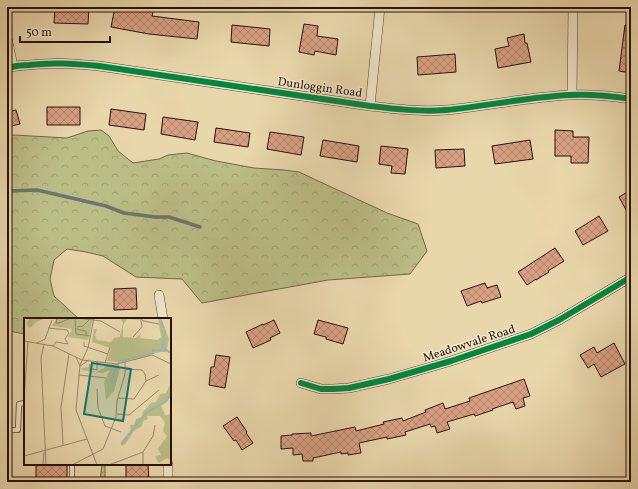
<svg xmlns="http://www.w3.org/2000/svg" width="638" height="489" font-family="Vollkorn,serif">
<defs>
<pattern id="forest-crowns" width="20" height="18" patternUnits="userSpaceOnUse"><rect width="20" height="18" fill="#bbbd86"/><path d="M2 6a3 3 0 1 1 6 0M12 15a3 3 0 1 1 6 0" fill="none" stroke="#a1a172"/></pattern>
<pattern id="building-cross-hatch" width="8" height="8" patternUnits="userSpaceOnUse"><rect width="8" height="8" fill="#d8a183"/><path d="M0 0l8 8M0 8l8-8" fill="none" stroke="#af8269"/></pattern>
</defs>
<rect width="100%" height="100%" fill="#e9d7ac"/>
<filter id="stains"><feTurbulence type="fractalNoise" baseFrequency=".005" numOctaves="4"/><feColorMatrix values="0 0 0 0 .2 0 0 0 0 .09 0 0 0 0 .02 0 0 0 .5 -.17"/></filter>
<radialGradient id="worn" r=".72"><stop offset=".6" stop-color="#630" stop-opacity="0"/><stop offset="1" stop-color="#630" stop-opacity=".3"/></radialGradient>
<path fill="url(#forest-crowns)" stroke="#726846" d="M101,130L109,136L118,151L133,163L159,159L168,155L187,153L216,161L254,168L284,170L299,172L387,213L418,224L427,251L410,274L328,280L202,303L182,279L136,277L103,256L86,252L67,249L54,260L50,279L54,296L79,319H25V334L9,331L7,330V137L14,135L67,138L88,131Z
M102,464H105V482H100Z"/>
<g fill="none" stroke-linecap="round" stroke-linejoin="round">
<path stroke="#6c766d" stroke-width="3.5" d="M7,191L37,190L106,206L124,213L155,217H169L200,227
M7,213L8,223L7,226"/>
</g>
<path fill="url(#building-cross-hatch)" stroke="#281205" d="M55,7H89L88,24L54,23Z
M115,7H146L154,8L152,16L199,22L197,39L149,34L111,27Z
M304,24L318,26L317,36L338,39L336,55L315,51L314,55L299,52Z
M232,25L270,29L269,46L231,42Z
M625,25L631,26V73L619,71Z
M524,34L525,43H527L531,62L498,68L495,49L509,46L507,38Z
M455,54L456,72L418,75L417,57Z
M47,107H80V125H47Z
M111,109L146,114L144,130L109,125Z
M16,110L20,124L7,127V112Z
M163,117L198,122L195,140L161,134Z
M216,128L250,133L248,147L214,142Z
M555,130L573,131V137H589L588,163H571V156H555Z
M270,132L304,137L301,155L267,149Z
M323,140L359,146L357,162L320,156Z
M530,140L533,159L495,164L492,146Z
M381,146L408,149L405,174L391,173L392,166L379,164Z
M464,149L465,166L436,168L435,150Z
M631,190V219L619,197Z
M599,216L608,231L583,245L575,231Z
M555,248L564,261L548,271L549,272L536,280V279L527,285L518,272Z
M485,283L487,288L497,285L501,297L482,303L481,301L467,306L461,291Z
M136,288L137,309L114,310V289Z
M274,320L280,333L270,338L271,340L253,348L246,332L263,324V325Z
M318,320L348,328L343,344L326,339V337L314,334Z
M614,343L625,364L601,377L594,364L588,368L580,355L594,347L597,353Z
M216,355L230,357L225,388L209,385L211,367H214Z
M524,379L530,396L523,398L525,406L516,409L513,402L492,409L493,410L475,416L474,414L447,422L450,429L437,433L435,426L431,427L430,424L405,432L406,435L387,439V437L359,443L361,453L348,455V453L341,454V452L313,458V461H303L302,454L293,455V448L281,449V436L292,435V434L311,433V436L355,427L356,431L384,424L383,422L402,418L403,421L426,412L425,410L443,403L445,409L470,401L469,398Z
M237,417L247,432L246,433L253,443L242,450L236,440L234,441L223,426Z
M36,464H67V482H36Z
M126,464H148L149,482H126Z"/>
<g fill="none" stroke-linecap="round" stroke-linejoin="round">
<defs>
<path id="lane" d="M7,430H18L19,404L25,403
M72,464V482"/>
<path id="street" d="M7,38L13,66
M7,68C14,66 22,65 29,65C53,62 75,64 99,66L370,106C395,109 421,112 446,110C487,106 528,97 570,95C591,94 611,96 631,99
M572,95L573,7
M370,106L380,7
M159,295L163,319
M301,383L321,389H333L349,388L389,379L451,361L531,334L559,320L631,277
M168,464V482"/>
</defs>
<use href="#lane" stroke="#58432f" stroke-width="6"/>
<use href="#street" stroke="#58432f" stroke-width="10"/>
<use href="#lane" stroke="#f1e5c9" stroke-width="4.5"/>
<use href="#street" stroke="#f1e5c9" stroke-width="9"/>
<defs>
<path id="cycleway" d="M7,68C14,66 22,65 29,65C53,62 75,64 99,66L370,106C395,109 421,112 446,110C487,106 528,97 570,95C591,94 611,96 631,99
M301,383L321,389H333L349,388L389,379L451,361L531,334L559,320L631,277"/>
</defs>
<use href="#cycleway" stroke="#f1e5c9" stroke-width="8"/>
<use href="#cycleway" stroke="#00873e" stroke-width="6"/>
</g>
<g text-anchor="middle" stroke-width="3" stroke-linejoin="round" paint-order="stroke">
<g font-size="12" fill="#281205" stroke="#f1e5c9">
<text transform="translate(320 87) rotate(8)" y="4">Dunloggin Road</text>
<text transform="translate(469 343) rotate(-18)" y="4">Meadowvale Road</text>
</g>
</g>
<g transform="translate(24 318)">
<rect width="147" height="147" fill="#e9d7ac"/>
<path d="M6,0H21L12,4L6,10L2,6ZM96,0H116L117,2L103,1L99,7V19L112,20L117,15L116,20L134,22L137,19L134,0H137L145,21L143,31L147,36L141,33L92,44L83,43L87,30L68,24L70,11H73L71,17L73,22L87,24L90,20L96,19L99,5ZM82,46H95L96,51L90,73L82,82L80,64L86,52L78,55L58,52L57,51L62,49L72,54L80,50ZM147,65V78L137,88L142,98L147,95V142L143,140L135,145L131,138L137,137L134,131L143,118L139,113L141,105L136,98H123L124,101L119,103L118,108L110,113L102,125L98,128L97,126L107,112L106,107H110L112,101L118,99L119,94L127,85L132,84L136,76L142,75Z" fill="#bbbd86"/>
<path d="M33,0H69L64,22L44,19L48,11L28,8Z" fill="#bbbd86"/>
<path fill="none" stroke="#9ab8b2" stroke-width="2" d="M136,0L141,14L138,29L147,35M94,44L129,35V32L142,33M87,64L92,49M97,126L122,95L141,84L147,77"/>
<path fill="none" stroke="#9c8869" stroke-width="1" d="M33,0L32,5H35L47,0M51,0L52,16L66,18M54,0L77,3L96,14M70,0L64,30L56,47L52,92L73,147M117,0L119,3L135,6M53,9L59,8L65,2M24,10L43,12L45,15L41,21M52,11L62,13V17M109,19L118,9L117,2M0,23L29,28L58,42L93,46L128,37L147,46M60,24V28L84,36M13,25L21,21L28,2M20,26L17,40L22,147M29,28L32,24L44,26L41,21M52,39L56,48L65,42M81,45L86,29M66,46L65,50L73,52V43M55,57L82,60M122,63L135,57M73,71L74,90L81,108L97,114M94,80L110,81L122,63L121,56L118,52L102,51M0,82L4,23M93,96L105,97L135,72M39,127L37,89L45,36M0,138L63,121M19,147L20,134M48,147L79,131L92,99L93,83L101,56V44M85,147L119,134L129,118L131,107M119,147V134"/>
<path fill="#0f766e" fill-opacity="0.15" stroke="#0f766e" stroke-width="2" d="M68,45L107,51L99,103L60,96Z"/>
<rect width="147" height="147" fill="none" stroke="#281205" stroke-width="2"/>
</g>
<rect width="638" height="489" fill="none" stroke="#e9d7ac" stroke-width="24"/>
<rect x="8" y="8" width="622" height="473" fill="none" stroke="#281205" stroke-width="2"/>
<rect x="12" y="12" width="614" height="465" fill="none" stroke="#281205"/>
<path d="M20 36v6h90v-6" fill="none" stroke="#281205" stroke-width="2"/>
<text x="26" y="36" font-size="12" fill="#281205" stroke="#f1e5c9" stroke-width="3" paint-order="stroke">50 m</text>
<rect width="100%" height="100%" filter="url(#stains)"/>
<rect width="100%" height="100%" fill="url(#worn)"/>
</svg>
